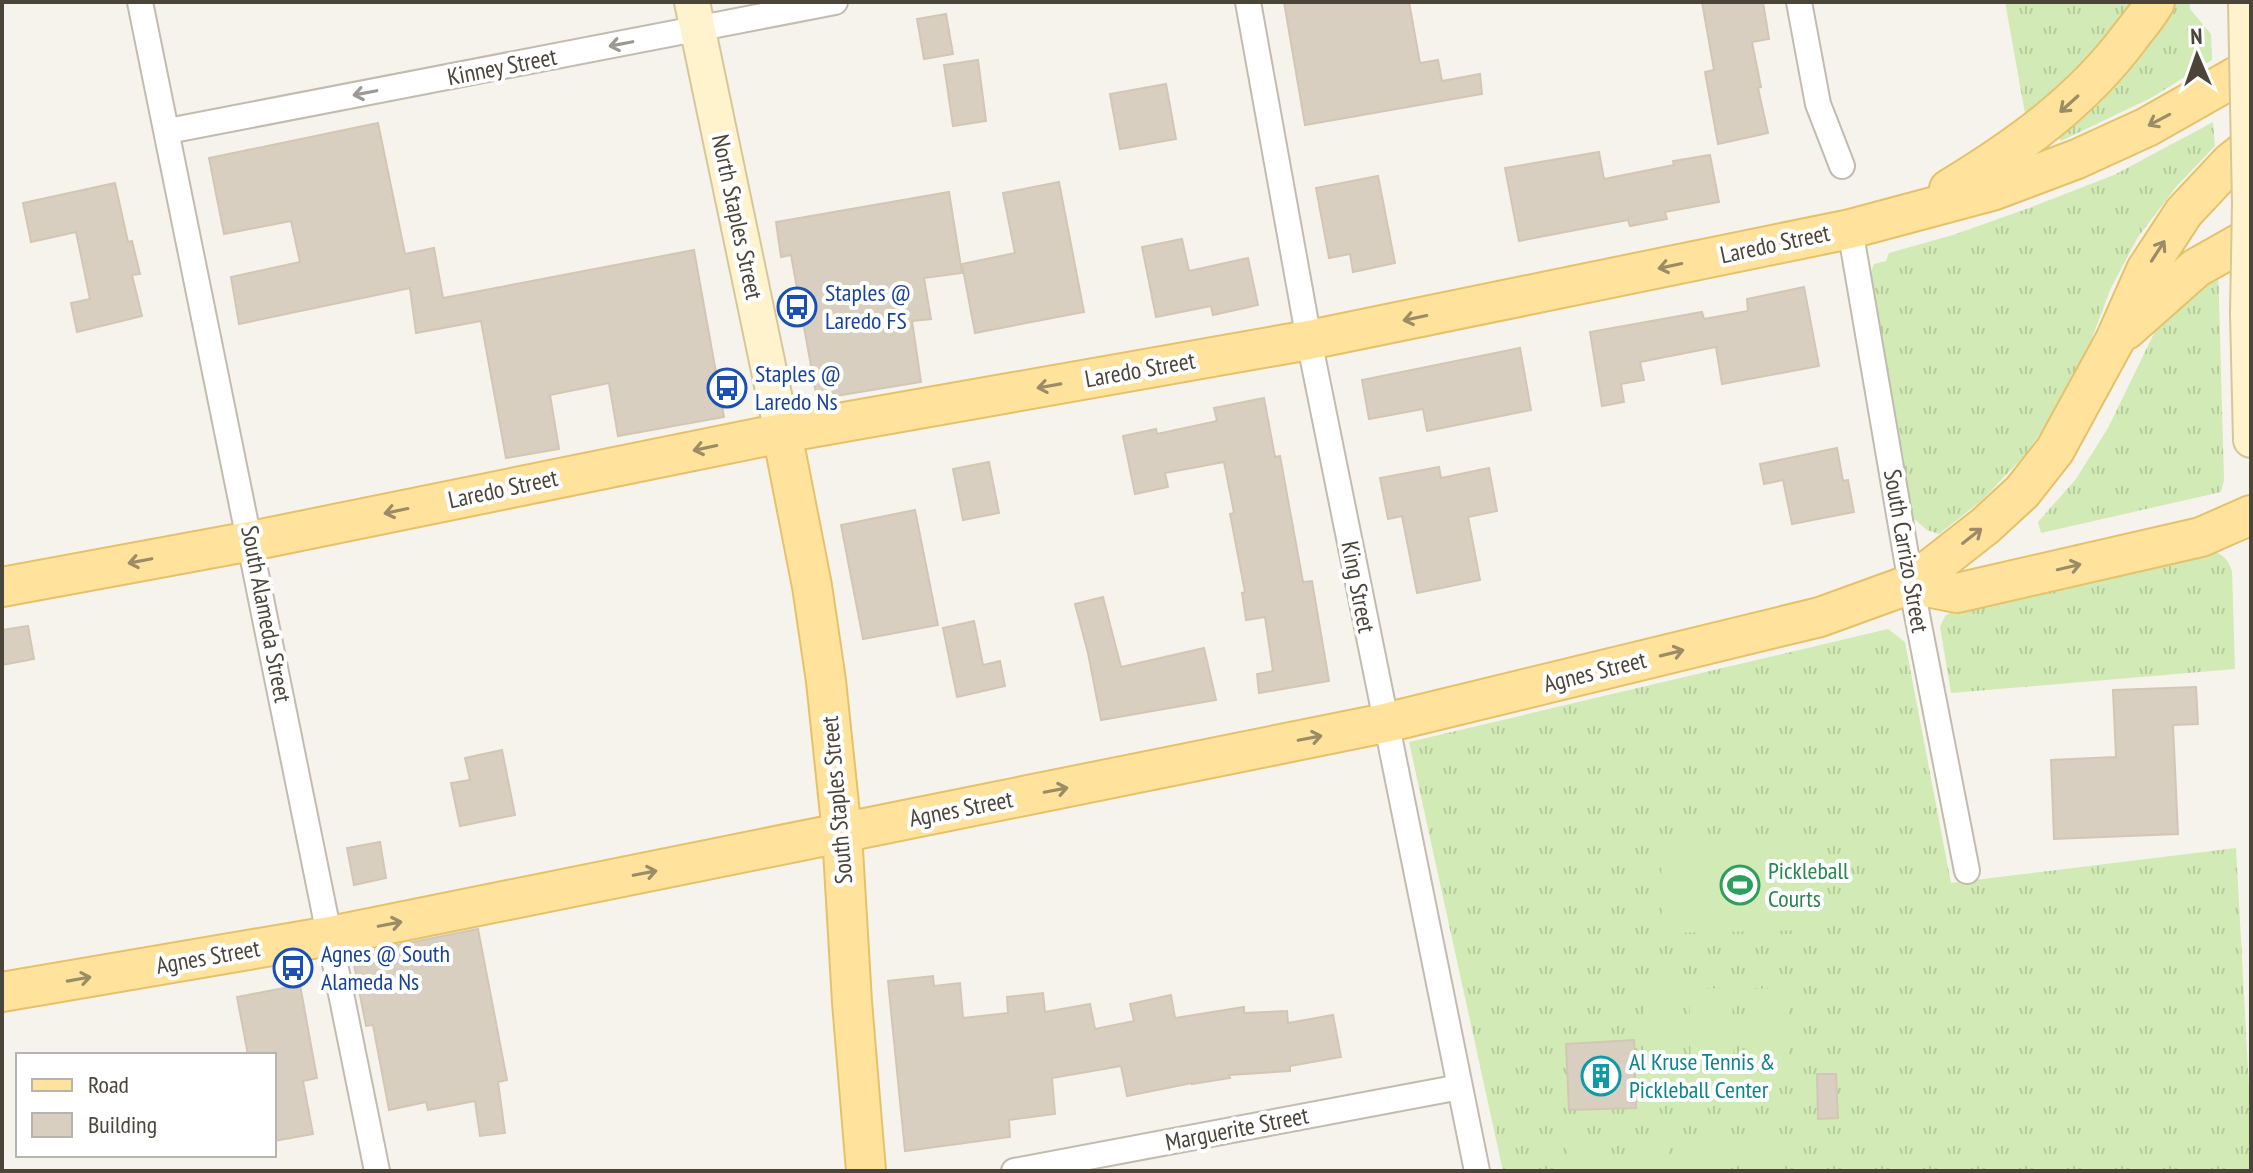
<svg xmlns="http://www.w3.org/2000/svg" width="2253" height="1173" font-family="'PT Sans Narrow',sans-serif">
<defs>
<pattern id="grass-tufts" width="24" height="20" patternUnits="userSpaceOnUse" patternTransform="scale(2)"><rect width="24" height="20" fill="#d2eab5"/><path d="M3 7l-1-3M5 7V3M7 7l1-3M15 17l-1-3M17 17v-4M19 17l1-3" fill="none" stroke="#b6ca9c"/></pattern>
</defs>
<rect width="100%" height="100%" fill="#f6f3ec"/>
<path fill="url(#grass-tufts)" d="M2005,2H2135L2093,58L2026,119Z
M2167,2H2190V9L2211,34L2212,60L2151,98L2061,141L2055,131Z
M2213,122L2215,146L2176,187L2138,237L2110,290L2088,349L2062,402L2025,455L1981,501L1939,534L1927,530L1913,518L1871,272L1874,264L1886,261L1889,253L1953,235L2029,208L2114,175Z
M2218,264L2224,480L2221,492L2041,533L2038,522L2076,479L2108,428L2162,317Z
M2202,548C2218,552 2227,555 2232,571L2235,669L1951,693L1940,627L1945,616L1958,607Z
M1888,629L1905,642L1951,883L2236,848L2251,1124V1171H1503L1409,742Z"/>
<path fill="#d2eab5" d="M1817,838L1819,930L1662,933L1661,841Z
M1649,974H1673V989H1677L1678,1081L1674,1082V1096L1650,1097V1082H1645L1643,990L1649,989Z
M1732,988L1734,1079L1691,1080L1689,989Z
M1787,988L1790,1080H1746L1745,989Z
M1782,1139V1171H1739V1140Z
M1724,1140L1725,1171H1682V1141Z
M1668,1141V1171H1625V1142Z
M1611,1142V1171H1568V1143Z"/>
<path fill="#d8cfc1" stroke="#d3c7b4" stroke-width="2" d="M1284,2H1409L1420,63L1438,60L1442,81L1480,74L1482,94L1305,125Z
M1702,2H1763L1769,39L1752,42L1761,87L1758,88L1768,133L1718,144L1705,72L1714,70Z
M946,14L953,54L924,59L917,19Z
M978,60L986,121L953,126L944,65Z
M1166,84L1176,139L1120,149L1110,94Z
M378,123L405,254L434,248L443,298L694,250L724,417L618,436L609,383L550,395L559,449L506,458L481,321L416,333L410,288L239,324L231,277L300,262L291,221L224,234L209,158Z
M1599,152L1604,179L1674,165L1673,161L1710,155L1719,202L1665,212L1667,219L1630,226L1628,220L1519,241L1505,168Z
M1378,176L1395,263L1353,272L1350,254L1329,258L1316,188Z
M1059,182L1084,312L975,333L962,264L1015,253L1003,193Z
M115,183L128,242L132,241L140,274L132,275L142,316L77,332L71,303L90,299L76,232L31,242L23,203Z
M949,192L962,273L924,278L931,319L912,321L921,382L817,399L791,255L781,257L776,222Z
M1182,239L1189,271L1248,258L1258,305L1213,315L1211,306L1156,317L1142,247Z
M1804,287L1819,366L1722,384L1716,347L1640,362L1644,380L1621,384L1624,402L1602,406L1590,332L1702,312L1704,319L1748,311L1747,299Z
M1520,348L1531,410L1427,431L1423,409L1369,419L1362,380Z
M1264,398L1275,457L1280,456L1303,582L1312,581L1329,681L1259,693L1257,674L1273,671L1265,617L1246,620L1242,593L1245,592L1230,514L1234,513L1224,462L1165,473L1168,487L1135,494L1123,436L1156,429L1157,434L1217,421L1214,408Z
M1837,448L1843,481L1848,480L1854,512L1792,524L1783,480L1764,484L1760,464Z
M989,462L999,513L963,520L953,469Z
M1439,467L1441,478L1489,468L1497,511L1468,517L1480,580L1417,593L1402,516L1388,519L1380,478Z
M915,510L938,625L863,639L841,525Z
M1103,597L1121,667L1204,648L1216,700L1101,720L1088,653L1075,604Z
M974,621L983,665L1000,661L1005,686L957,697L943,628Z
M28,626L34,659L2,665V630Z
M2196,687L2198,724L2173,725L2178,834L2054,839L2051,760L2116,757L2113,690Z
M502,750L515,815L460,826L451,783L470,780L465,758Z
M380,842L386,878L354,885L347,848Z
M478,929L507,1080L498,1082L505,1133L480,1136L475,1101L428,1110L426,1102L389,1110L373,1025L366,1026L352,954Z
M933,976L934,986L960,983L963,1018L1008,1013L1007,997L1043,993L1045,1012L1090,1004L1095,1029L1134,1021L1130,1004L1171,995L1175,1018L1244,1007V1013L1287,1011L1288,1023L1333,1015L1341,1057L1290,1066V1071L1229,1075L1230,1078L1192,1084V1083L1127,1096L1121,1066L1052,1078L1055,1114L1009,1120L1010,1137L905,1151L888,981Z
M300,985L317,1078L303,1081L313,1134L274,1141V1055H248L237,997Z
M1634,1040L1636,1108L1569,1110L1566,1044Z
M1817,1074H1836L1838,1118L1818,1119Z"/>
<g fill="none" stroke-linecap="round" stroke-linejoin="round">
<defs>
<path id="minor" d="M140,2L377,1171
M1248,2L1309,340L1477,1171
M1799,2L1818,104L1842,166
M168,131L835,2
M1850,229L1911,584L1967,871
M1014,1171L1460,1087"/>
<path id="secondary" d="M692,2L782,433
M2248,313L2251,440"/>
<path id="primary" d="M1949,189C2018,147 2081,102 2129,38C2138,26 2148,15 2155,2
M2126,330L2196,268L2251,237
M782,433L812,586L826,681L842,833L852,1002L866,1171
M1911,584L1957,593L2201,537L2251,515
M2,587L251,541L782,433L1309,340L1850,229L1992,191L2077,159L2147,127L2251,68
M2,992L330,936L1385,723L1820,617L1911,584L1985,526L2022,492L2055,450L2115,340L2146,270L2184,212L2230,163L2251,146"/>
</defs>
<use href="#minor" stroke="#c2bbae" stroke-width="28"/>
<use href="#secondary" stroke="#d6c79b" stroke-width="38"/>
<use href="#primary" stroke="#e6c16a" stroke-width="42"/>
<use href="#minor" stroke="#fff" stroke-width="24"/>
<use href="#secondary" stroke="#fff3cd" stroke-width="34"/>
<use href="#primary" stroke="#ffe39c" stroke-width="38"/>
<defs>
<path id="secondary-bridge" d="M2246,2L2250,204L2248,313"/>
</defs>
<use href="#secondary-bridge" stroke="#d6c79b" stroke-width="38" stroke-linecap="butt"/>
<use href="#secondary-bridge" stroke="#fff3cd" stroke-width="34"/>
</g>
<defs><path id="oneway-shaft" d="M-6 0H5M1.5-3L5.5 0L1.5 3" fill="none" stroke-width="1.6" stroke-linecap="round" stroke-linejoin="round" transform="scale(2)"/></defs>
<g stroke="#9c9892">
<use href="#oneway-shaft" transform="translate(621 44) rotate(169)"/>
<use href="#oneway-shaft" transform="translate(365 93) rotate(169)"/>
</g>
<g stroke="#9c8c66">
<use href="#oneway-shaft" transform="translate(2069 104) rotate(138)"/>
<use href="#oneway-shaft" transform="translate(2159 120) rotate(152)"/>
<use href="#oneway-shaft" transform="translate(2158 251) rotate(-57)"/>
<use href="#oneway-shaft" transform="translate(1670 266) rotate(168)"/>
<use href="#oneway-shaft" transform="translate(1415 318) rotate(168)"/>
<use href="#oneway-shaft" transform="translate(1049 386) rotate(170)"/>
<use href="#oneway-shaft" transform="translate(705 448) rotate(168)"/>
<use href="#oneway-shaft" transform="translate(396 511) rotate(168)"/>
<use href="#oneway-shaft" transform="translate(1972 536) rotate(-38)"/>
<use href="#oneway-shaft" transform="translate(140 561) rotate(169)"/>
<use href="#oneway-shaft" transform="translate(2069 567) rotate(-13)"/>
<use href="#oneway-shaft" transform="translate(1672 653) rotate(-14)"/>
<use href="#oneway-shaft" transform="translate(1310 738) rotate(-11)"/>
<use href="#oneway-shaft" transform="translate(1056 790) rotate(-11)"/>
<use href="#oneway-shaft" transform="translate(645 873) rotate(-11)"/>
<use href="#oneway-shaft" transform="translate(390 924) rotate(-11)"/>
<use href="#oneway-shaft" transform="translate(79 979) rotate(-10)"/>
</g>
<defs>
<symbol id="bus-ring" viewBox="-11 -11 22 22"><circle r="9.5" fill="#fff" stroke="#1a4fb4" stroke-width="1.5"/><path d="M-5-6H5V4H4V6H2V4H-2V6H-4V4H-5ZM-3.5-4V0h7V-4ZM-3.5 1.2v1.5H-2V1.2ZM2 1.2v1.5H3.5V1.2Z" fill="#1a4fb4"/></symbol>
<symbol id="stadium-ring" viewBox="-11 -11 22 22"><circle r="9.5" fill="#fff" stroke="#2e9e5b" stroke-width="1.5"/><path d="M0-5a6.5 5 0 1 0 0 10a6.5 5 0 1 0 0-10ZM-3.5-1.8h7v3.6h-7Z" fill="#2e9e5b"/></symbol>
<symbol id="building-ring" viewBox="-11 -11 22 22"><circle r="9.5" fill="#fff" stroke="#0f9aa8" stroke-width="1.5"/><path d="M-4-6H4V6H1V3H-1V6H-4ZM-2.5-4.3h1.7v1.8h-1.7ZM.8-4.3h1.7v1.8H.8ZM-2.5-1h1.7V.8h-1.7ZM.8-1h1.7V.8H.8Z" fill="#0f9aa8"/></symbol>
</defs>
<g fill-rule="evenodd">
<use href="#bus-ring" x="775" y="285" width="44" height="44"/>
<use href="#bus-ring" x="705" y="366" width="44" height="44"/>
<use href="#stadium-ring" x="1718" y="863" width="44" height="44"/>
<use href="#bus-ring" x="271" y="946" width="44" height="44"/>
<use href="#building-ring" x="1579" y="1054" width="44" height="44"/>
</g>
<g text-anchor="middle" stroke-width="8" stroke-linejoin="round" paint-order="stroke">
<g font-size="24" fill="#4b4439" stroke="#fff">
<text transform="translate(502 67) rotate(-11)" y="8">Kinney Street</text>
<text transform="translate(737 217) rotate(78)" y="8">North Staples Street</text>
<text transform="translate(1775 244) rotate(-12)" y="8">Laredo Street</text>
<text transform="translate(1140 370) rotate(-10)" y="8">Laredo Street</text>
<text transform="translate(503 489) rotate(-12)" y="8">Laredo Street</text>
<text transform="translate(1906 551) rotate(80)" y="8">South Carrizo Street</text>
<text transform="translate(1358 587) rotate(79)" y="8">King Street</text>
<text transform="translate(266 614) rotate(79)" y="8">South Alameda Street</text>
<text transform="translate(1595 672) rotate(-14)" y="8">Agnes Street</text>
<text transform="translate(837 800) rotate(-95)" y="8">South Staples Street</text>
<text transform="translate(961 809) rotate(-11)" y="8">Agnes Street</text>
<text transform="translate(208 957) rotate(-10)" y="8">Agnes Street</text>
<text transform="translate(1237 1129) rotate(-11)" y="8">Marguerite Street</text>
</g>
<g font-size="24" fill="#164399" stroke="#fff" text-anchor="start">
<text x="825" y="301">Staples @<tspan x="825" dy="28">Laredo FS</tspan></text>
<text x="755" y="382">Staples @<tspan x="755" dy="28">Laredo Ns</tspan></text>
<text x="321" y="962">Agnes @ South<tspan x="321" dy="28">Alameda Ns</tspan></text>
</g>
<g font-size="24" fill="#27864d" stroke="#fff" text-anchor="start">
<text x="1768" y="879">Pickleball<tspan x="1768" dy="28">Courts</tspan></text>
</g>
<g font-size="24" fill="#0d838f" stroke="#fff" text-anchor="start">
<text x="1629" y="1070">Al Kruse Tennis &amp;<tspan x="1629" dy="28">Pickleball Center</tspan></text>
</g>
</g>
<rect width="2253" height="1173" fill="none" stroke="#4b4439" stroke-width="8"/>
<rect x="16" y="1053" width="260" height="104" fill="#ffffff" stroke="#b7b4b0" stroke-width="2"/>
<rect x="32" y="1079" width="40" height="12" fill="#ffe39c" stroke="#b7b4b0" stroke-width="2"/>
<text x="88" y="1093" font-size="24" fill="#4b4439">Road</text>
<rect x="32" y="1113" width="40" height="24" fill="#d8cfc1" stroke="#b7b4b0" stroke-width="2"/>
<text x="88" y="1133" font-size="24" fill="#4b4439">Building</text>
<g transform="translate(2197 56) rotate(358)" stroke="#ffffff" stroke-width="6" paint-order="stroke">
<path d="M0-6L14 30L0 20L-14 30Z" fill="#4b4439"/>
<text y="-12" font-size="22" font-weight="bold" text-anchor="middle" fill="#4b4439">N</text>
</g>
</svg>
